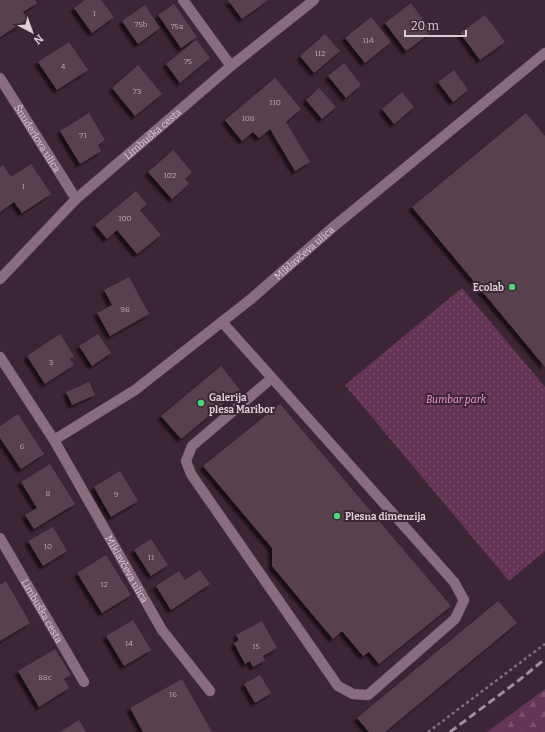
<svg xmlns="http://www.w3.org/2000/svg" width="545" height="732" font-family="Bitter,serif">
<defs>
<pattern id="grass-dots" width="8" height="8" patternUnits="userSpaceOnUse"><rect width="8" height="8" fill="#653555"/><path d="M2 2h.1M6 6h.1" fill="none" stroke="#7a516d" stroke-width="1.8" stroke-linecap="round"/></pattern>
<pattern id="forest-firs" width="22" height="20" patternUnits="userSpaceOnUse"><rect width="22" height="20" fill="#653555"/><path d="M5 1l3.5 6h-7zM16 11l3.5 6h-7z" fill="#7a516d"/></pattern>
<filter id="shadow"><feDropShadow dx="-3.5" dy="3.5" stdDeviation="1" flood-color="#0009"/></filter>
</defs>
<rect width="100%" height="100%" fill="#3c2534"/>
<path fill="url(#grass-dots)" d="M462,288L545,387V551L509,581L345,385Z"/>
<path fill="url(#forest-firs)" d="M545,689V732H487Z"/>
<path fill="#594050" filter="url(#shadow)" d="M0,0H35L37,3L23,12L28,19L0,37Z
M85,0H101L114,17L92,33L74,8Z
M228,0H268L242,19Z
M411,3L432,32L406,51L385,23Z
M174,4L197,37L181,48L158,15Z
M145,5L160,28L138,44L122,21Z
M485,15L505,42L480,60L460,33Z
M371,17L391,42L365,63L345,38Z
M325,34L340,51L314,73L300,56Z
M196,40L210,58L180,83L166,64Z
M69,42L88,70L57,90L38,62Z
M344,63L361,85L346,98L328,76Z
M138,65L162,94L135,116L112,88Z
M454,70L468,90L453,102L438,82Z
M275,78L301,109L286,122L310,162L295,171L270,129L259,138L253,132L242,141L225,120Z
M319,88L336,107L322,119L306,100Z
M402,92L414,107L394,124L382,109Z
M89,113L105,140L98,145L101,151L80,164L60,131Z
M526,113L545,136V367L412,207Z
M173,150L192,172L185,179L189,184L172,199L148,172Z
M31,164L51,194L22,213L14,202L0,212V167L3,165L11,177Z
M136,191L147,204L140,210L161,235L137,254L117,230L107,239L95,225Z
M129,277L149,314L110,336L97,313L112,305L104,290Z
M60,334L74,356L70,359L74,365L45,384L27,356Z
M98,334L111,353L92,366L79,346Z
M221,366L240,390L181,439L161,416Z
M89,382L95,395L72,405L66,392Z
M280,404L451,606L379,664L369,652L363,656L342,631L333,639L272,566V548L203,466Z
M18,414L44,454L21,469L0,438V426Z
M50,464L75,504L34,529L25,515L37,508L21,482Z
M120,471L138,501L111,517L94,487Z
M53,527L67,551L43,566L28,541Z
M151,539L168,565L151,576L134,550Z
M106,555L131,595L102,613L77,573Z
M200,570L210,584L171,610L156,586L179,571L185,580Z
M6,581L30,623L0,641V585Z
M498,601L517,623L385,732H369L357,718Z
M133,620L151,650L124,666L106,636Z
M262,621L277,648L263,656L265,660L253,667L250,661L245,664L234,643L239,640L236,635Z
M55,649L71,675L64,679L69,688L39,707L18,671Z
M260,675L271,693L255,703L244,684Z
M182,679L212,732H143L130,708Z
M79,720L86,732H60Z"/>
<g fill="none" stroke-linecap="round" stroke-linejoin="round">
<defs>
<path id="service" d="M222,322L454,582L464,600L455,619L368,695L353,694L338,686L191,474L186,461L192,446L272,378"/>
<g id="minor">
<path d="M183,0L231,66"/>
<path id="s1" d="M0,78L76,199"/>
<path id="s2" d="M0,357L54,440L162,630L210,691"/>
<path id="s3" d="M54,440L135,390L251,299L332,228L545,53"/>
<path id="s4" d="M0,538L84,682"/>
</g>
<g id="secondary">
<path id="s5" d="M0,279L76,199L231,66L314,0"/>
</g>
</defs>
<use href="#service" stroke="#574350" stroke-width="11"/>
<use href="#minor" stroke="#574350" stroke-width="11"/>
<use href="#secondary" stroke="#574350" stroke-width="11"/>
<path stroke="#84717d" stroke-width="2.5" stroke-dasharray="3 3" stroke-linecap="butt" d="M428,732L545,644"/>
<use href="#service" stroke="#896d7e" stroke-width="10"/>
<use href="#minor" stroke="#896d7e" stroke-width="10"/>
<use href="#secondary" stroke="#896d7e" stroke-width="10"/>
<path stroke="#9f8d98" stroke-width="3" stroke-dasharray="8 4" stroke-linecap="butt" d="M450,732L518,681L545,659"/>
</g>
<g fill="#49d778" stroke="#3c2534" stroke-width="1.5">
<circle cx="512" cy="287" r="4"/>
<circle cx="201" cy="403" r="4"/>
<circle cx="337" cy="516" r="4"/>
</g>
<g text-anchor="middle" stroke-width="4" stroke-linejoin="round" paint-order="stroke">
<g font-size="8" fill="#bbaab4">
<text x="94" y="16">1</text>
<text x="141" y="27">75b</text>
<text x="177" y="29">75a</text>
<text x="368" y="43">114</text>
<text x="320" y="56">112</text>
<text x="188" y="64">75</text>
<text x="63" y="69">4</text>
<text x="137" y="94">73</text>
<text x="275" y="105">110</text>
<text x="248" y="121">108</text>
<text x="83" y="138">71</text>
<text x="170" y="178">102</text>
<text x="23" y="189">1</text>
<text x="125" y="221">100</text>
<text x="125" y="312">98</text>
<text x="51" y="365">3</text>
<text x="22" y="449">6</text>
<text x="48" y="496">8</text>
<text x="116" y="497">9</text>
<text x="48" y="549">10</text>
<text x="151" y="560">11</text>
<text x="104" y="587">12</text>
<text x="129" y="646">14</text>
<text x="256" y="649">15</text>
<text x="45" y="680">88c</text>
<text x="173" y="697">16</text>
</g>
<g font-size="10" fill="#dccdd6" stroke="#3c2534">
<text dy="4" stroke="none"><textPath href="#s5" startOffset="211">Limbuška cesta</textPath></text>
<text dy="4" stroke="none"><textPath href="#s1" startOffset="71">Šnuderlova ulica</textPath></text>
<text dy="4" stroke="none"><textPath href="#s3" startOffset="313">Miklavčeva ulica</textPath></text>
<text dy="4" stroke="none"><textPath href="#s2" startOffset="247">Miklavčeva ulica</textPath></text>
<text dy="4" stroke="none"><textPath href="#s4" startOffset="84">Limbuška cesta</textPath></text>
</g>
<g font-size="10" font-weight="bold" fill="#dccdd6" stroke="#3c2534" text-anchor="start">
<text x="504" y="291" text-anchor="end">Ecolab</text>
<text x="209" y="401">Galerija<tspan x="209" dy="12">plesa Maribor</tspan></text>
<text x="345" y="520">Plesna dimenzija</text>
</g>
<g font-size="10" font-style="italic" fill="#f2a0d5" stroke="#3c2534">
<text x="456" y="403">Bumbar park</text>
</g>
</g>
<g transform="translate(32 32) rotate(139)" stroke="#3c2534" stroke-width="3" paint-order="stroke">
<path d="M0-3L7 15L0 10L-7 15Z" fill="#dccdd6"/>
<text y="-6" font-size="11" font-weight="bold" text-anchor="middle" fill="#dccdd6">N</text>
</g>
<path d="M405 30v6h61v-6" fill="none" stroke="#dccdd6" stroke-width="2"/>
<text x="411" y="30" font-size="12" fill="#dccdd6" stroke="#3c2534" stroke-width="3" paint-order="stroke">20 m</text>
</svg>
